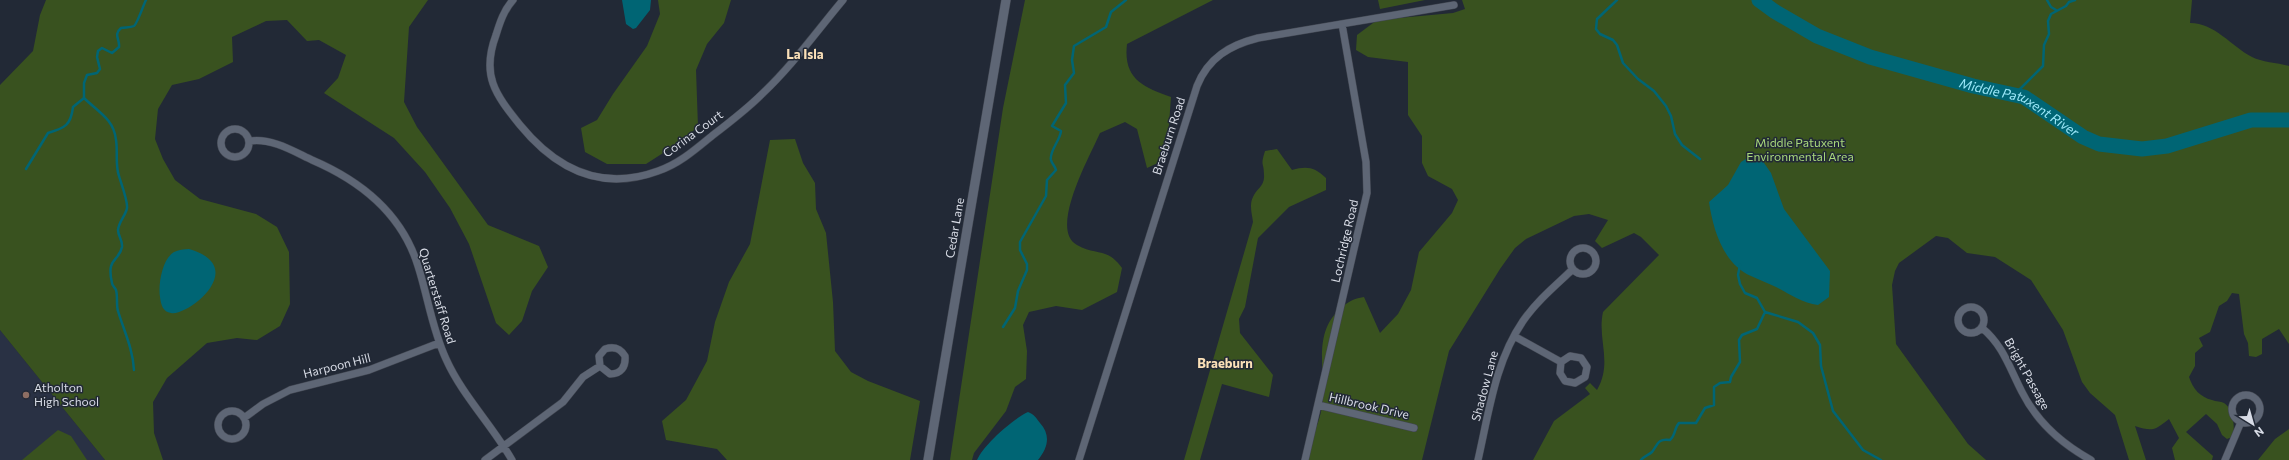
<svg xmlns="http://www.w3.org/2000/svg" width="2289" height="460" font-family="Commissioner,sans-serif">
<rect width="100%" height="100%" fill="#222936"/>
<path fill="#293144" d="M0,330L105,460H0Z"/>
<path fill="#39521f" d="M46,0H428L409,27L404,102L417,127L488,225L539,246L548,267L532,291L522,321L509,335L496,323L469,244L450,208L425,172L394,138L324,93L338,78L346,55L319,40L307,41L287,20L266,21L232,37L233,62L199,79L172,85L158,109L155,139L163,159L175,180L200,199L256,214L277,227L289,252L290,304L280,326L257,340L237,338L207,343L167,378L153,402L154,433L163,460H105L0,330V85L33,51L40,15Z
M658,0H731L724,23L707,44L696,70L698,127L674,146L646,164H607L585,152L581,128L597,120L613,94L647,46L660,14Z
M1025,0H1213L1127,44C1123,78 1142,87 1171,97L1167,151L1160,162L1147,168L1137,129L1125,122L1100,133C1091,154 1048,230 1077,245C1096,256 1107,247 1122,268L1117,292L1082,310L1056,306L1029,312L1023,325L1027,351L1026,379L1015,387L1006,411L974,453L972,460H950L1003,108Z
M1378,0H1425L1380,9Z
M1462,0H2192L2190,23C2215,23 2231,46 2252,57C2262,62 2278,63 2289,66V344L2279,329L2262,339V354L2256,357L2249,356L2248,343L2244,334L2239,294L2232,293L2227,301L2219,306L2210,332L2199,338L2203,346L2195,353V366L2189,377C2193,389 2200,397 2212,400C2216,402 2221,401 2224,403C2233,408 2236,428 2232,437L2227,439L2222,435L2217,424L2206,414L2186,432L2213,456L2212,460H2175L2172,448L2179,438L2169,419C2155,430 2153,432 2135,426L2146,460H2129L2115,415L2090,393L2082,382L2063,330L2031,280L1995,257L1967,253L1948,238L1936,236L1899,263L1895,271L1892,285L1896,344L1968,444L1986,460H1533L1554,421L1590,394L1585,388L1590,383L1597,390C1613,362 1597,340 1603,312L1659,255L1641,237L1634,233L1602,248L1595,241L1608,220L1589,214L1574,216L1526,239L1515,248L1500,269L1449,351L1422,460H1309C1309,441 1319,425 1322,407C1327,373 1311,335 1340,309C1349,301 1353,299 1364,297L1380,333L1398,314L1411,290L1419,252L1452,213L1458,200L1452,189L1428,176L1422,163V136L1408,115V62L1368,57L1356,50L1357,35L1377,20L1453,13L1465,9Z
M795,139L803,163L815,183L816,209L826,233L833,302L835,351L851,372L868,381L920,401L910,460H727L717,449L666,440L662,421L686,400L707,361L715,322L729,282L750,244L770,140Z
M1277,149L1292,170C1307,166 1314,167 1326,178V190L1289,207L1258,238L1245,307L1239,319L1240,333L1273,375L1269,397L1222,384L1200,460H1184L1253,222C1252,214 1249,205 1253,197C1256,189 1265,186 1264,175C1264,162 1260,167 1265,151Z
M2289,429V460H2258L2275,439Z
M58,430L71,436L87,460H22Z"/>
<path fill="#006574" d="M622,0H651L650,10L636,28L633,29L626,24Z
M1752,155L1762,160L1771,173L1784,209L1830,271L1829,297L1818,305C1802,303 1789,294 1776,287C1768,283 1759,280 1751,276C1723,264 1713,229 1709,202L1728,185L1741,162Z
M189,249C251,267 187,317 171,313C163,312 161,305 160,297C158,285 162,259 174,252C178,250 184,249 189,249Z
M1028,412C1034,414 1037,419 1040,423C1051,435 1048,448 1038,460H977C984,444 1013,419 1028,412Z"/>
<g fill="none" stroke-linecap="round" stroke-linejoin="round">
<path stroke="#006574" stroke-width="2.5" d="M1617,0L1597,19L1596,29L1600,34L1613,40L1617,45L1623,63L1638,79L1654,91L1666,106L1671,116L1675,134L1682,145L1700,159
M2047,0L2051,7L2056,10
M2014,95L2043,66L2044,45L2049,34L2048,21L2051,14L2066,6L2069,2L2075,0
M84,98C97,111 114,119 116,140C118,152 115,165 119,176C121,183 128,201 127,208C126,215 119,221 118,230C118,236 123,241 122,247C119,262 106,257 112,283C112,286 115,287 116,290C118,297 116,305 118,311C124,331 133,349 134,370
M26,169L48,133C65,128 71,125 73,107L84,98V83L87,75L97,73L100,69L97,57L98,51L102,48L112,53L119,47C120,39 113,35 121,28C125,27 130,28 134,26C137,24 143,6 146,0
M1740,265L1738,275L1740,284L1745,293L1757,298L1765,312L1798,322L1813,333L1820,345L1821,366L1833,411L1863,450L1881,460
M1003,327L1015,308L1018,291L1027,270V264L1020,250V242L1046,196L1047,180L1056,170C1055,166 1052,164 1051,160C1049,151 1060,141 1061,131L1052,126L1066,103L1065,85L1074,73L1072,60L1074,46L1106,27L1111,12L1126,0
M1641,460C1644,456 1649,455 1652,452C1658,444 1658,438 1670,440C1676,435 1674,428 1679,423H1696L1705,408L1714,405V387L1720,383L1730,382L1731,377L1740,362L1739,340L1742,335L1757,329L1765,312"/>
<path stroke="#006574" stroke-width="15" id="s1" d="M1759,0L1774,11L1817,36L1870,57L1973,86L2024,97L2083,137L2099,144L2142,149L2167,146L2251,120H2289"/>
<defs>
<path id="street" d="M513,0C504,10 500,22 496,35C481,75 495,94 520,125C556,169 601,192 658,171C679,164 696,149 713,135C730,122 747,109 762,94C792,66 817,31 843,0
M221 143a14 14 0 1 1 28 0a14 14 0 1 1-28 0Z
M250,141C272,138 293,151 312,160C361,181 402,214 418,266C428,297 432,329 446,359C462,395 492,425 512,460
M1570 261a13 13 0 1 1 26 0a13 13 0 1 1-26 0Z
M1958 320a13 13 0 1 1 26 0a13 13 0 1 1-26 0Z
M1982,328C2003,345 2010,369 2022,392C2037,422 2062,444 2091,460
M1514,336L1561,362L1560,373L1565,381L1575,383L1585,377L1587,367L1581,358L1570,356L1561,362
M2232 409a14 14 0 1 1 28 0a14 14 0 1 1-28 0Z
M1318,405L1414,428
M218 425a14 14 0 1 1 28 0a14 14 0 1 1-28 0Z
M244,418L263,404L290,390L369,370L439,343
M485,460L563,402L583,377L600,366L599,356L605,349C614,346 620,348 625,356C626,367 621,374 610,374L600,366
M1079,460L1197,86C1208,58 1230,45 1258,38L1454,5
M1305,460L1367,193L1366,162L1342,24
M1478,460C1489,412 1495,362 1523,321C1537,301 1555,286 1572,270
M2225,460L2241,422"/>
<path id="secondary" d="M928,460L1006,0"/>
</defs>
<use href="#street" stroke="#414651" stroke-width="8"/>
<use href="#secondary" stroke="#414651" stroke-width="10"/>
<use href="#street" stroke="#5e6675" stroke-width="7"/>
<use href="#secondary" stroke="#5e6675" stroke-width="9"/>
</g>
<circle fill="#8d6e63" stroke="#222936" stroke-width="1.5" cx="26" cy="395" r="4"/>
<g text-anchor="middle" stroke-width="3" stroke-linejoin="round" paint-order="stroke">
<g font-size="12" fill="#d8dce6" stroke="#222936">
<text transform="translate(693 134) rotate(-36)" y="4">Corina Court</text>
<text transform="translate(1169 136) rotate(-72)" y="4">Braeburn Road</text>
<text transform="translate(955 228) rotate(-80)" y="4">Cedar Lane</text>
<text transform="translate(1345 241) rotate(-77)" y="4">Lochridge Road</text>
<text transform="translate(437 296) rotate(73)" y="4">Quarterstaff Road</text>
<text transform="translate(337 366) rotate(-14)" y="4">Harpoon Hill</text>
<text transform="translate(2027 374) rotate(61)" y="4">Bright Passage</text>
<text transform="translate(1485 386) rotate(-75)" y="4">Shadow Lane</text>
<text transform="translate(1369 406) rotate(13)" y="4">Hillbrook Drive</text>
</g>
<g font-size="12" fill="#a9d97c" stroke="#222936">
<text x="1800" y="147">Middle Patuxent<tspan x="1800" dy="14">Environmental Area</tspan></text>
</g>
<g font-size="12" fill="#d8dce6" stroke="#222936" text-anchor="start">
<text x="34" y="392">Atholton<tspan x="34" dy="14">High School</tspan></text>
</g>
<g font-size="13" font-weight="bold" fill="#fbe0b8" stroke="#222936">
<text x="805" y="59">La Isla</text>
<text x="1225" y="368">Braeburn</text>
</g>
<g font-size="13" font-style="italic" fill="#9de9fa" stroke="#222936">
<text dy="5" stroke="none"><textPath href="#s1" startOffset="284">Middle Patuxent River</textPath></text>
</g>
</g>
<g transform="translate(2253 424) rotate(143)" stroke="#222936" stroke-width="3" paint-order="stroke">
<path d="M0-3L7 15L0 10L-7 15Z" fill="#d8dce6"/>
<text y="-6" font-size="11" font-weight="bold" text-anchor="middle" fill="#d8dce6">N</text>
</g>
</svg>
